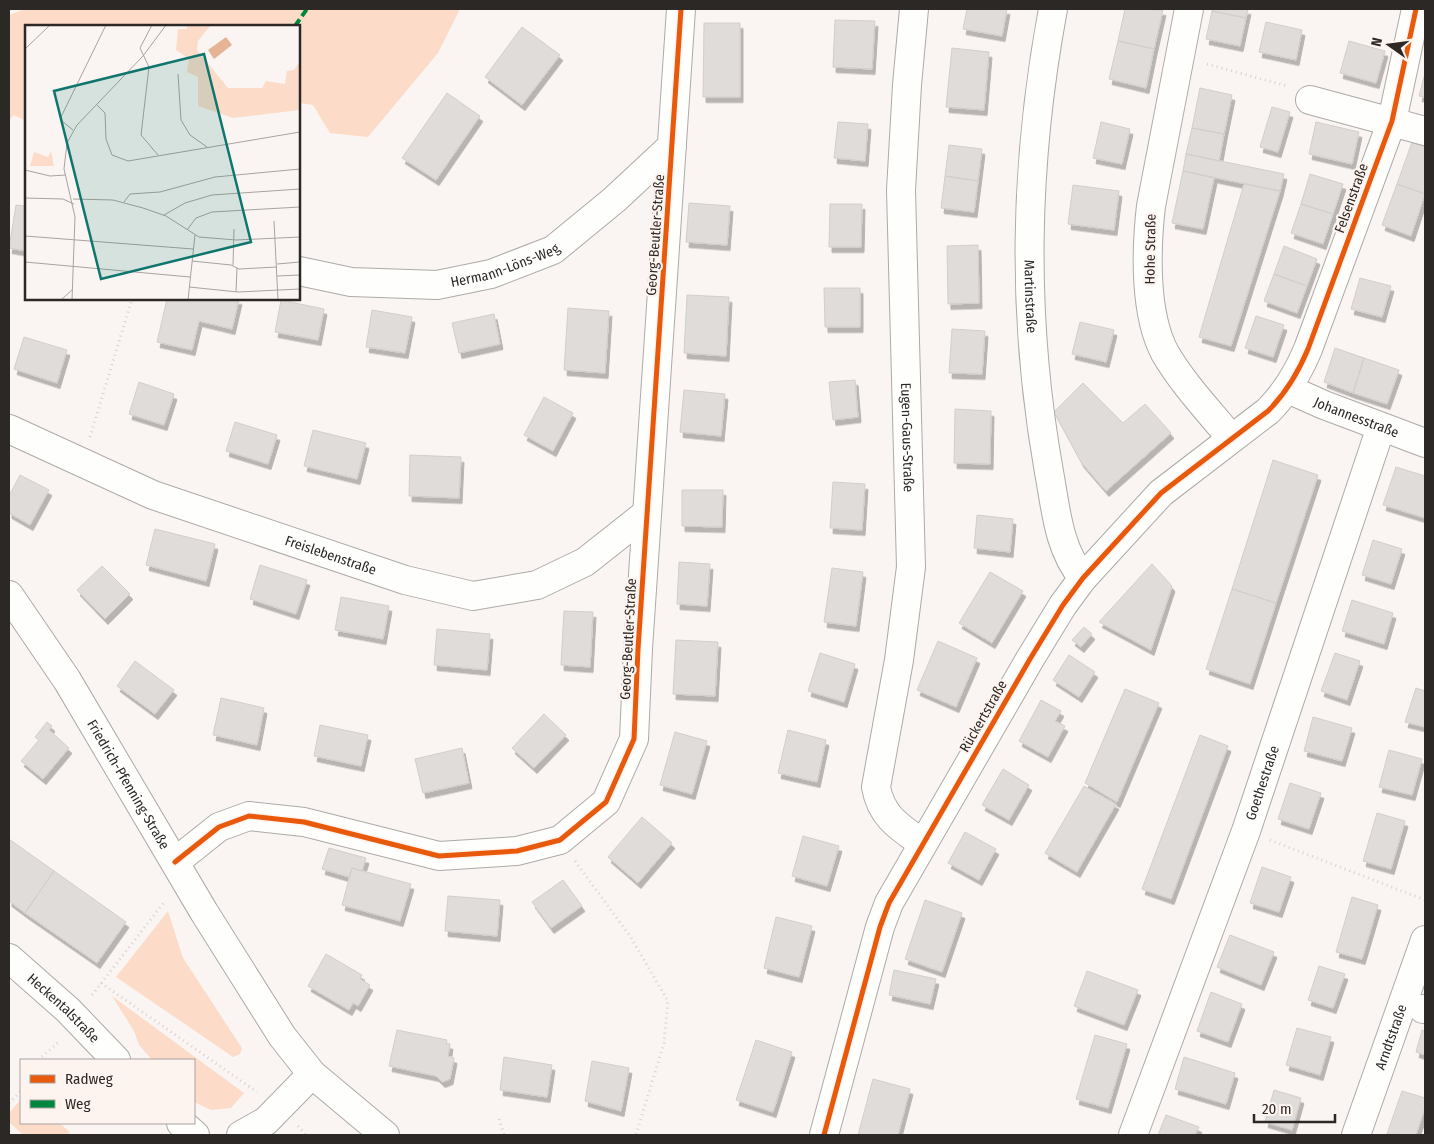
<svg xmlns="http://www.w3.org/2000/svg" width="1434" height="1144" font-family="'Fira Sans Condensed',sans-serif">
<defs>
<filter id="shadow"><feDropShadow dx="3" dy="5.5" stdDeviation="0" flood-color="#0004"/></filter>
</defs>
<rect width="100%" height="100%" fill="#faf5f2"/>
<path fill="#fcdcc8" d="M25,9H460L438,53L368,137L330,133L313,105L299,103V26H26V121L14,115L9,120V15Z
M168,911L183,958L242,1048L240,1054L233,1057L116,977Z
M112,996L244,1093L231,1108L211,1110L194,1102V1060H152L139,1045L134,1031Z
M21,1099V1123H59L70,1132L67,1135H23L9,1122V1113Z"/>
<path fill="#e0dcd9" stroke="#d2cecb" filter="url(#shadow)" d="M967,9H1007L1002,36L963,29Z
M1125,9L1163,10L1154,49L1118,41Z
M1212,9H1248L1246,18L1212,11Z
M1212,11L1246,18L1240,46L1206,39Z
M835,20L875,21L872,69L833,67Z
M1266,22L1302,30L1296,60L1259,52Z
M704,23H740V97H703Z
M522,27L560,55L522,105L485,77Z
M1118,41L1154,49L1146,88L1109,79Z
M1349,41L1385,51L1376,83L1340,73Z
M952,48L989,52L984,110L946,107Z
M1425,73V97L1419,96Z
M1200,88L1232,95L1224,134L1192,128Z
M447,93L480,116L436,180L402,158Z
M1272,107L1290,112L1278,152L1260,147Z
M838,122L868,124L865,161L834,158Z
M1101,122L1130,129L1122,164L1093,158Z
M1316,122L1359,132L1352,164L1309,154Z
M1192,128L1224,134L1219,161L1186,154Z
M1412,142L1425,147V194L1397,184Z
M949,145L982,149L978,181L945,176Z
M1186,154L1284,174L1280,191L1183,171Z
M1183,171L1214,178L1203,229L1172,223Z
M1310,174L1343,184L1333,214L1301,204Z
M945,176L978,181L974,212L941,208Z
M1244,184L1280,191L1231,346L1199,337Z
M1397,184L1425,194L1411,236L1382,225Z
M1073,185L1119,191L1114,230L1068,224Z
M26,202V251L9,248L16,205L25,206Z
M689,203L730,206L727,245L686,242Z
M830,204H862L861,247H829Z
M1301,204L1333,214L1323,244L1291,233Z
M978,245L979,303L948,304L947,246Z
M1284,246L1317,259L1307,286L1274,274Z
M1274,274L1307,286L1297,313L1264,301Z
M1360,278L1391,286L1382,317L1351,309Z
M824,288H860V327H825Z
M687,295L729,297L726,356L684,353Z
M167,299H239L232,329L199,321L192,350L157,342Z
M281,300L324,309L318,340L275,332Z
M568,308L609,311L605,373L564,370Z
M372,310L412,317L405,353L366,347Z
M494,314L500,344L459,353L452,323Z
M1256,316L1284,325L1273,357L1245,348Z
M1080,322L1114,330L1106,362L1072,354Z
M952,329L985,331L982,374L949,373Z
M24,337L67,350L57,383L14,369Z
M1335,348L1364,358L1353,393L1324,382Z
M1364,358L1399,370L1387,404L1353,393Z
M855,380L858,417L833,420L829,382Z
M139,382L174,394L164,425L129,414Z
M1083,383L1123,423L1145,404L1171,433L1106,491L1081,462L1054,412Z
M684,390L725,394L721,436L680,432Z
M544,397L573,413L553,451L524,435Z
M955,409L991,411L990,464L954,463Z
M235,422L277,435L268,464L226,451Z
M313,430L366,443L357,479L304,466Z
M410,455L461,457L459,498L409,496Z
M1273,460L1318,475L1276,603L1232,589Z
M1396,467L1425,476V518L1383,505Z
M20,475L49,490L30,525L9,513V496Z
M833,482L865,484L862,530L830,528Z
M682,490H723L722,527L682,526Z
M977,515L1013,519L1010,552L974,548Z
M155,529L215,544L206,581L146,565Z
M1373,540L1402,549L1391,584L1362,575Z
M679,562L710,564L707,606L677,604Z
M1152,564L1172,586L1151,650L1099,622Z
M260,565L307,580L296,614L250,599Z
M102,566L130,594L105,619L77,590Z
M832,568L863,572L856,626L824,622Z
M990,572L1023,591L992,643L959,623Z
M1232,589L1276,603L1250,684L1206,669Z
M341,597L389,606L383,639L335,630Z
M1352,600L1393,613L1384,644L1342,631Z
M564,611L593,612L590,667L561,665Z
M1084,627L1092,634L1081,647L1072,640Z
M437,629L490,634L487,670L434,665Z
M676,640L718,642L715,696L673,694Z
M938,641L977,658L956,707L917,690Z
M820,653L855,664L844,702L808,691Z
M1335,653L1360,661L1347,700L1321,691Z
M1069,655L1095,672L1079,697L1053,680Z
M135,661L174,690L155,714L117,686Z
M1416,688L1425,691V727L1405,722Z
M1125,689L1159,703L1117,802L1085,783Z
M221,698L264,708L257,745L213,735Z
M1041,700L1061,711L1055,721L1065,726L1048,757L1019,741Z
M544,714L566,735L534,768L512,748Z
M1313,717L1352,728L1342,761L1304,751Z
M47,722L52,726L49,730L69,748L43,779L21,761L39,740L35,737Z
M320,725L368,735L361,766L314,756Z
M788,730L826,740L817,782L778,773Z
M675,732L707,741L692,794L660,785Z
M1200,735L1228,746L1171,899L1142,889Z
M462,748L469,783L423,793L415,759Z
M1389,750L1422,759L1412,795L1379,787Z
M1003,769L1029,785L1009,820L982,805Z
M1290,783L1321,793L1309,829L1278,819Z
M1084,786L1116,804L1077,872L1045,853Z
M1377,813L1405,821L1391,869L1363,861Z
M642,817L672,843L638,883L608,857Z
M965,832L996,849L979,880L948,863Z
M803,836L839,846L827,886L792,876Z
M9,839L54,871L25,913L9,901Z
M329,848L366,858L362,871L352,868L349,877L322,869Z
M1262,867L1291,877L1279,912L1250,903Z
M352,868L411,884L400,921L342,905Z
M54,871L126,922L97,963L25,913Z
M563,880L582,906L551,928L532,902Z
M448,896L500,900L497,936L445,931Z
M1352,897L1378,905L1362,959L1336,952Z
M925,900L962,913L942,972L905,959Z
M776,917L812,926L799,977L764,968Z
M1230,935L1274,952L1261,985L1217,967Z
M326,954L362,975L360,979L370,985L358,1006L353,1003L349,1010L308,986Z
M1319,966L1345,974L1333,1008L1308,1000Z
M894,970L936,979L930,1004L889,995Z
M1087,971L1138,990L1124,1025L1074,1006Z
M1211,992L1242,1004L1228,1042L1197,1031Z
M1297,1028L1331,1037L1320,1075L1286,1065Z
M397,1030L447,1040L446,1043L450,1044L448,1056L454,1058L450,1079L442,1082L436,1076L389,1066Z
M1422,1030L1425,1031V1055L1416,1052Z
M1095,1035L1127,1044L1108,1108L1076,1099Z
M756,1040L792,1052L773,1112L736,1100Z
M504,1057L552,1065L547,1097L500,1090Z
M1184,1057L1235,1073L1226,1104L1175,1089Z
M592,1061L629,1068L621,1111L585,1101Z
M873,1079L910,1089L898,1135H858Z
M1274,1090L1301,1098L1292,1130L1265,1122Z
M1402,1091L1425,1098V1108L1416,1135L1387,1134Z
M1166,1115L1199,1127L1195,1135H1158Z"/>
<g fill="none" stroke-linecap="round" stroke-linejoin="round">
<defs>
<g id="minor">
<path id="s1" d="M914,9L907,85L901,190L911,567L899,660L876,787C881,816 899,827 922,843"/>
<path id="s2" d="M1053,9C1024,165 1021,315 1049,472C1056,509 1058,548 1083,578"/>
<path d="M1189,9L1151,206C1146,249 1144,314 1165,353C1183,384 1209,411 1231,438"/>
<path d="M1310,100L1425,131"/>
<path id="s3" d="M299,271L351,282L437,285L491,274L553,250L614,200L672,146"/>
<path id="s4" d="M1288,389L1324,405L1425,443"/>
<path id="s5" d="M9,429L153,495L405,580L473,596L537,585L585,562L647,513"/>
<path id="s6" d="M9,595L67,680L204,912L282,1036L312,1074L385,1135"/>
<path d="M175,862L219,827L249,816L304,822L439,856L517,851L560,840L606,802L634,739L638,649L681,9"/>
<path id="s7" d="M9,958L68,1010L116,1060"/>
<path d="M1423,1009H1425"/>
<path d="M181,1123L195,1135"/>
<path d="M241,1135L266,1121L312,1074"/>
<path d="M824,1135L880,927L889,903L1030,659L1063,605L1083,578L1161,493L1268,411C1286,393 1298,373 1308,349L1392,121L1416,9"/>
<path id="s8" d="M1133,1135L1246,831L1381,427"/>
<path id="s9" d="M1356,1135L1425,940"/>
</g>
</defs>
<use href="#minor" stroke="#aeaaa7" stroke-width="30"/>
<path stroke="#d5d3d2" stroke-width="3" stroke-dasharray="1 4" stroke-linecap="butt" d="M1207,64L1287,86
M90,437L132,299
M1270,840L1425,900
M575,861L630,936L668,1001L664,1043L636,1135
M101,983L257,1092
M92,995L165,901
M38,1060L60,1041
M9,1103L21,1091
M499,1119L504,1135
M298,1126L306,1135
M9,1132L12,1135"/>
<use href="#minor" stroke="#fefefd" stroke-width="28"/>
<path stroke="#00873e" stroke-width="4" stroke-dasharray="8 4" stroke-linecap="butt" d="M295,26L307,9"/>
<defs>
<path id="cycleway" d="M175,862L219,827L249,816L304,822L439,856L517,851L560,840L606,802L634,739L638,649L681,9
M824,1135L880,927L889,903L1030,659L1063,605L1083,578L1161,493L1268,411C1286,393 1298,373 1308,349L1392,121L1416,9"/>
</defs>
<use href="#cycleway" stroke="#fef4ef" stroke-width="8"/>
<use href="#cycleway" stroke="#e8590c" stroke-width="5"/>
</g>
<g text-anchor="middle" stroke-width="4.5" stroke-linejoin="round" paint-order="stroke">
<g font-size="14" fill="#2c2825" stroke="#fef4ef">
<text transform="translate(1351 198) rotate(-70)" y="5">Felsenstraße</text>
<text transform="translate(655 235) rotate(-86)" y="5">Georg-Beutler-Straße</text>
<text transform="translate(1150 249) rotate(-89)" y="5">Hohe Straße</text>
<text dy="5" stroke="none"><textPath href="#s3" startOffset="210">Hermann-Löns-Weg</textPath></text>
<text dy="5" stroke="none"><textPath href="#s2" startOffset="289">Martinstraße</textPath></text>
<text dy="5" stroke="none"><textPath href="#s4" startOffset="74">Johannesstraße</textPath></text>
<text dy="5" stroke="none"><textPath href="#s1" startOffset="429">Eugen-Gaus-Straße</textPath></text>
<text dy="5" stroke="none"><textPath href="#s5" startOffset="346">Freislebenstraße</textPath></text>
<text transform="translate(628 639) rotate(-87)" y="5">Georg-Beutler-Straße</text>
<text transform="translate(983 716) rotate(-60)" y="5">Rückertstraße</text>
<text dy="5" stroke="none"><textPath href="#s8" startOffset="375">Goethestraße</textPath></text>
<text dy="5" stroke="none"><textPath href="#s6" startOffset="224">Friedrich-Pfenning-Straße</textPath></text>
<text dy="5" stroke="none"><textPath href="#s7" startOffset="74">Heckentalstraße</textPath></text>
<text dy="5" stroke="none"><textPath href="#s9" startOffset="104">Arndtstraße</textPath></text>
</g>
</g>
<g transform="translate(25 25)">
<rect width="275" height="275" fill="#faf5f2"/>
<path d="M162,0H186L173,16L172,25L203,63H237L241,56L260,59L262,46L269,45L275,36V85L208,93L173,81V52L162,47L164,34L151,25L153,4H162ZM26,126L29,141H5L9,127L23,132Z" fill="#fcdcc8"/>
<path d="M201,12L207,20L189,34L183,25Z" fill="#e6b494"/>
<path fill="none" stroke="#a8a3a0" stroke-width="1" d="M127,0L115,23L124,42L116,110L133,130M0,24L25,0M153,49L156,95L165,110L182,122M72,80L80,88L81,114L87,130L103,136L275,107M48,105L37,96L36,92L81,0M0,145L25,151L41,150M0,173L38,174L49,179M48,174L88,175L118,183L141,191L174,212L211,215L275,212M99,177L105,169L135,167L190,152L275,144M139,190L160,178L187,170L275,164M249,196L253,275M162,205L171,193L187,187L275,182M0,211L168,224M167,236L206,240L214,244L252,242M0,237L165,252M252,239L275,237M208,240L209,204M252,251L275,250M164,262L213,267L275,264M211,267L212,243M36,275L48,264M47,275L50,192L39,144L42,118L52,100L118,31L141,0M163,275L170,210"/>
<path fill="#0f766e" fill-opacity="0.15" stroke="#0f766e" stroke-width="2.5" d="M179,29L226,217L76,254L29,66Z"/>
<rect width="275" height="275" fill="none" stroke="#2c2825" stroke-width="2.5"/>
</g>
<rect width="1434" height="1144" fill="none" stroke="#2c2825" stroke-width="20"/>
<rect x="20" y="1059" width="175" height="65" fill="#fef4ef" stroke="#aaa29e"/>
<rect x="30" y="1075" width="25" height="8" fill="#e8590c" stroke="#aaa29e"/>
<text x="65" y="1084" font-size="15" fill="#2c2825">Radweg</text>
<rect x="30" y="1100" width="25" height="8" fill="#00873e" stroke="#aaa29e"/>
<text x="65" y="1109" font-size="15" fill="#2c2825">Weg</text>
<g transform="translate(1389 45) rotate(284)" stroke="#fef4ef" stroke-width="4" paint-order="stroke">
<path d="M0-4L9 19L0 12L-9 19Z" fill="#2c2825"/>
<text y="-8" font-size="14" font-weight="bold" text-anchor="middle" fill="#2c2825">N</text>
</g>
<path d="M1254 1114v8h81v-8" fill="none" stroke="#2c2825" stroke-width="2.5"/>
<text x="1262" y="1114" font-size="15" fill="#2c2825" stroke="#fef4ef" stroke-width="4" paint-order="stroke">20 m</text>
</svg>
